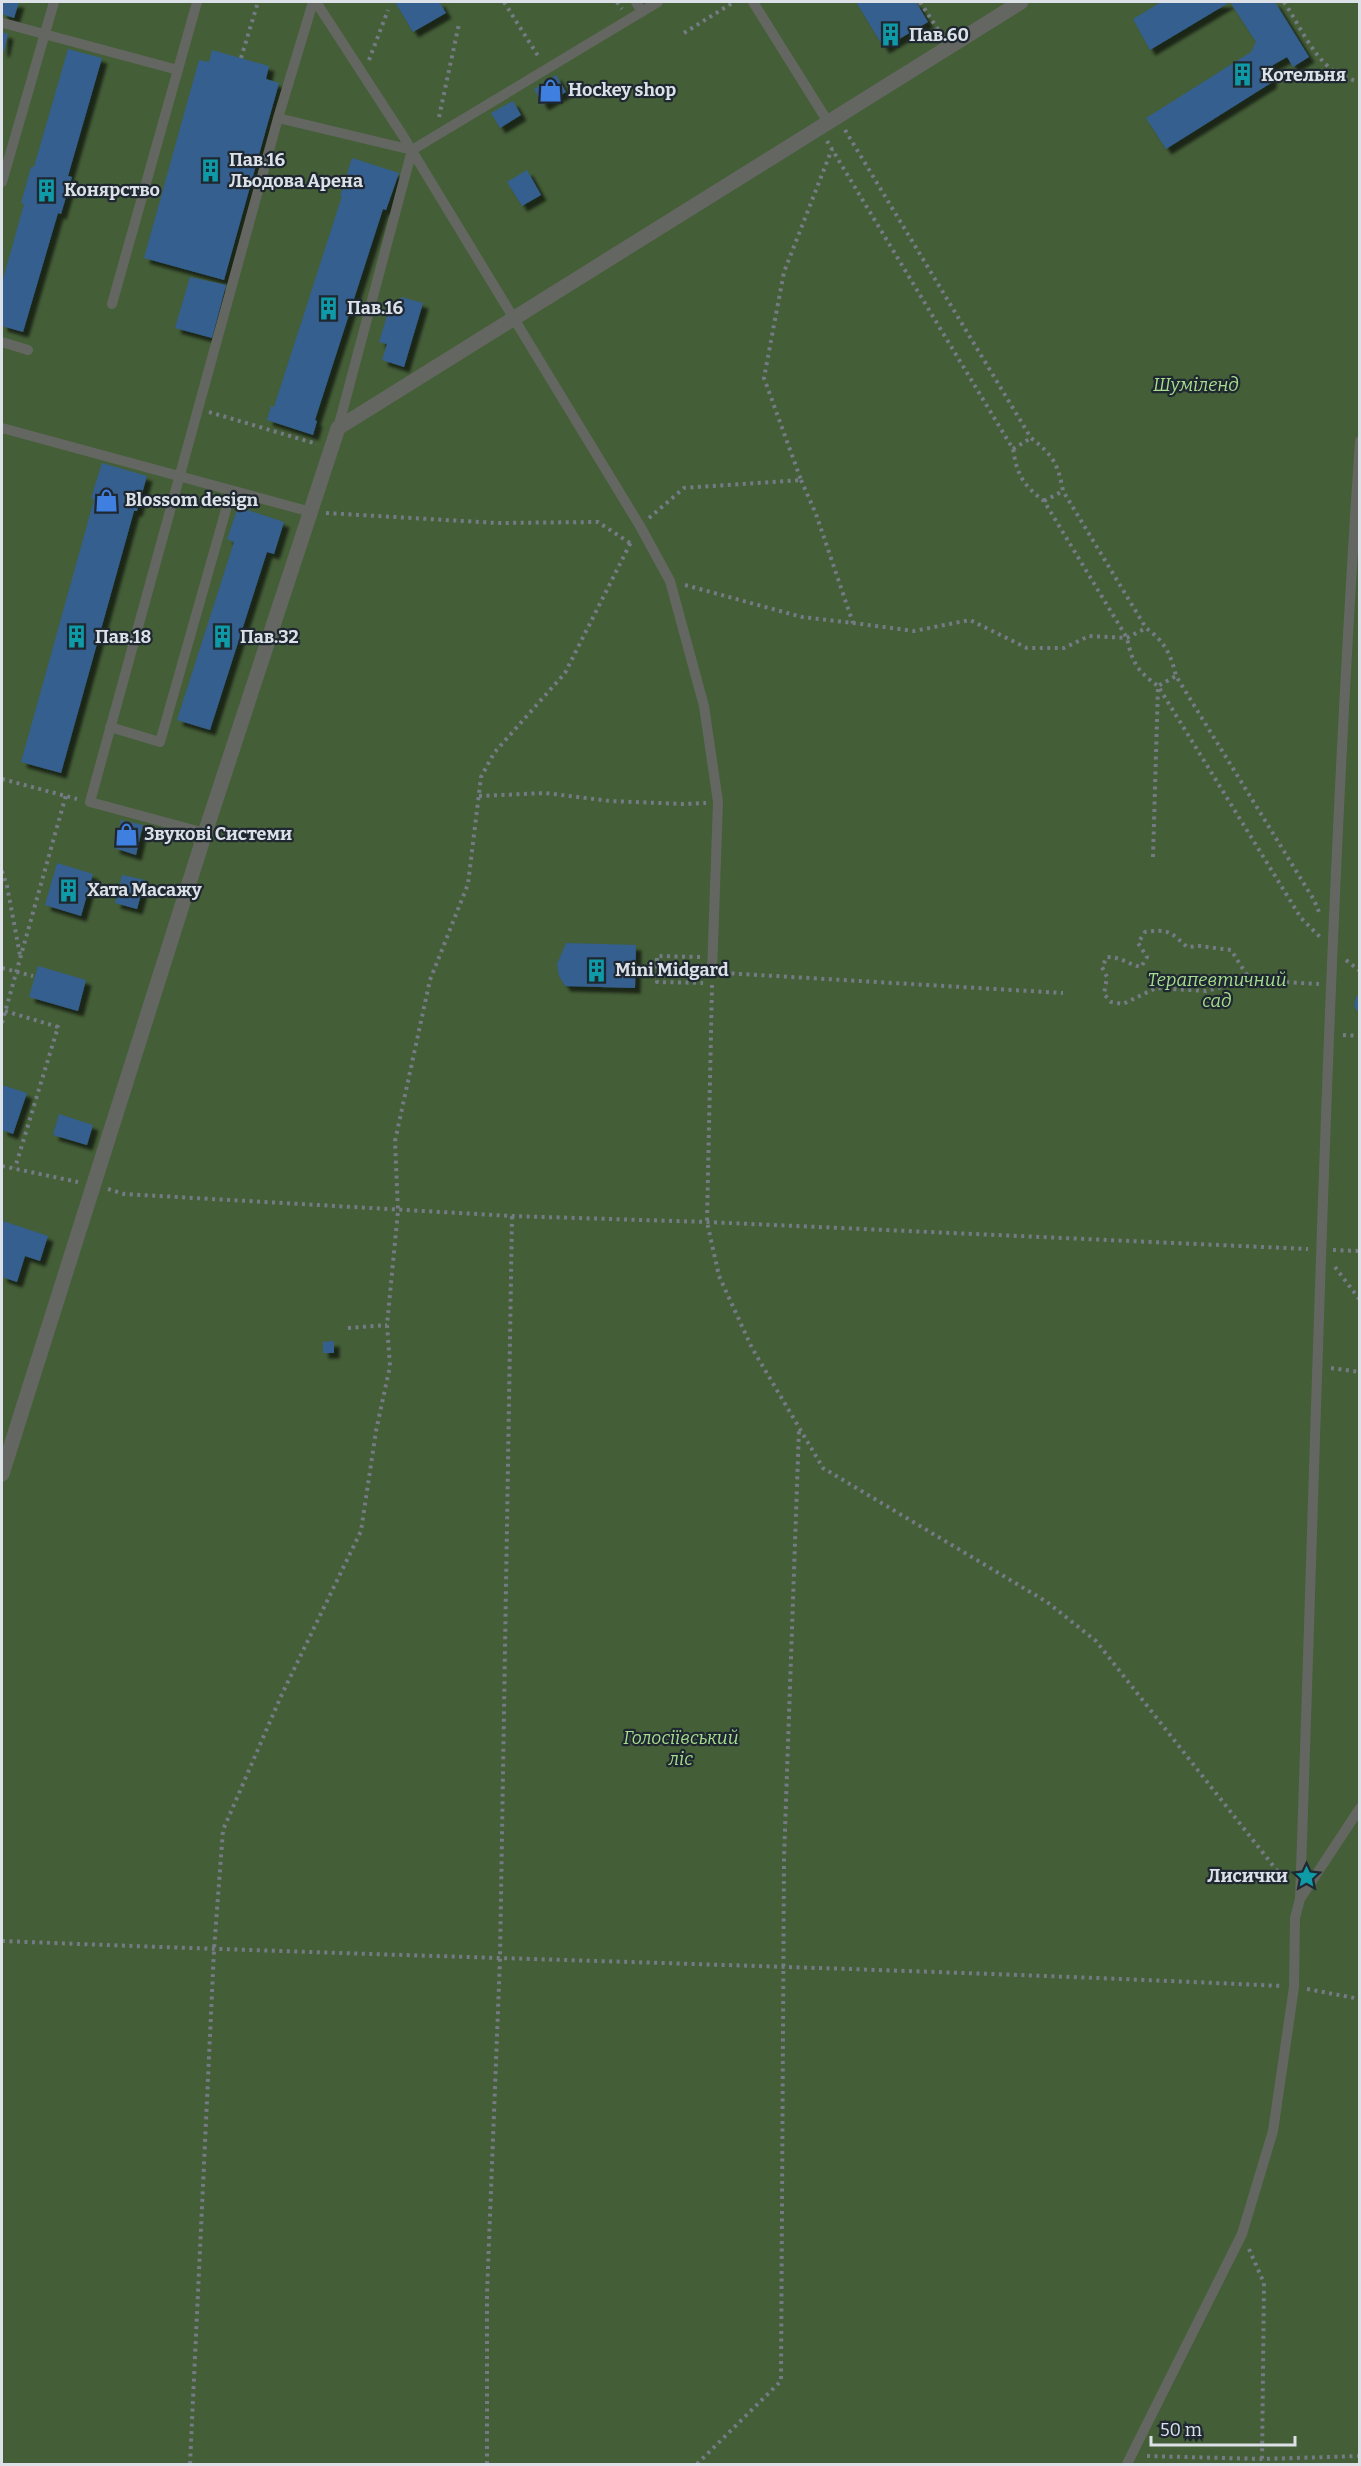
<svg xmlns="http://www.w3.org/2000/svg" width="1361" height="2466" font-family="Bitter,serif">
<defs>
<filter id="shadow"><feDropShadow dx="5.5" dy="5.5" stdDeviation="1.5" flood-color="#0009"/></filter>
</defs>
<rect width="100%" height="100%" fill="#29323c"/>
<path fill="#445e37" d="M2,2H1359V2464H2Z"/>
<path fill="#345f8f" filter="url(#shadow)" d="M2,2H19L14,18L2,14Z
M395,2H443L440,3L446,13L413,32Z
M856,2H916L928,22L884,48Z
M1161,2H1275L1309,57L1293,67L1287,57L1273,65L1271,83L1166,149L1146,118L1251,52L1256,42L1230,2L1150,50L1133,19Z
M2,32L8,34L4,52L2,51Z
M68,49L102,58L68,176L72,177L61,214L58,213L23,332L2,326V283L24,204L21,203L31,167H34Z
M212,50L269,66L266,79L279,83L224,280L144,258L199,60L209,62Z
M556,75L566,92L543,105L534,89Z
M513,101L521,115L500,128L491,113Z
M352,158L399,173L386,210L383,209L315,420L317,421L313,435L267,420L271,406L274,407L342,196H340Z
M527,170L541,195L522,206L507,182Z
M190,277L226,285L212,338L175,328Z
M401,297L423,303L404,367L382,360L387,344L379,342L389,309L397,311Z
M102,463L147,476L137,511H134L61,773L21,762L94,500L91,498Z
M238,507L284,522L274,554L267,552L210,730L177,720L234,542L227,539Z
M121,820L143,825L136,855L114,848Z
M57,863L93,874L81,916L45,905Z
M122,875L145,880L137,909L115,903Z
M566,943L636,945L635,988L565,986L559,976L557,964Z
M38,966L86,980L78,1011L29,997Z
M1360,993V1015L1354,1006L1356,997Z
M2,1085L27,1093L13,1134L2,1130Z
M59,1114L93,1125L87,1145L53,1135Z
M3,1221L48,1236L40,1261L25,1256L17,1282L2,1277V1227Z
M334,1341V1353H323V1342Z"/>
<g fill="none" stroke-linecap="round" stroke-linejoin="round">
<path stroke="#747b84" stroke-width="4" stroke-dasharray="3 4.5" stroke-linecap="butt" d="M504,2L540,59
M617,2L622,9
M920,2L941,34
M1284,2C1297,21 1312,54 1330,68C1338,75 1349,79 1360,82
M684,33L734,2
M241,58L258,2
M369,60L388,10
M439,117L459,24
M845,130L1031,438C1053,455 1058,464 1063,491L1146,628C1164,641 1171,654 1176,676L1314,900L1319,912
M827,141L1013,449C1017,475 1023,485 1044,501L1127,638C1132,662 1137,671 1158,686L1301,918L1320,937
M209,412L317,444
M1013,449L1031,438
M801,480L816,514L853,623
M1044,501L1063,491
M326,513L497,523L598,522L630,543
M649,518L684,488L801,480L764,378L784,272L832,149
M685,585L802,617L853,623L914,631L970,620L1027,648H1064L1089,636L1127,638L1146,628
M2,779L77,799
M479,796L545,793L610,801L683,804L706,803
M1153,857L1158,686L1176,676
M2,871L7,886L20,955
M700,957L657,956V982L703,983
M1346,960L1360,971
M2,968L33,976
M724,973L1063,993
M1250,980L1206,991L1156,988L1123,1004L1111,1002L1104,994L1107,977L1102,967L1107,957C1121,957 1128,964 1141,967L1147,957L1138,943L1145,932C1168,929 1170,931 1187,947L1199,946L1231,950L1250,980L1319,984
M712,985L707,1222L719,1276L752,1348L823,1468L1047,1602L1096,1641L1286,1882
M5,1011L58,1027L15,1168
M2,1023L66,795
M1343,1035L1360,1036
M2,1166L78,1182
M108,1189L124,1194L512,1216L707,1222L1308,1249
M1333,1250L1360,1251
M1335,1267L1360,1300
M348,1328L387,1325
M1331,1368L1360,1372
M2,1941C428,1958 855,1966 1282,1986
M1307,1989L1360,1999
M1249,2249L1264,2283L1262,2464
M1147,2456L1262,2459L1360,2456
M190,2464L214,1950L223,1830L282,1694L361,1531L376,1431L390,1366L387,1325L398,1211L395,1141L430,980L468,884L481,777L494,753L565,673L632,540
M487,2464V2293L500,1959L512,1216
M697,2464L781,2381L784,1859L799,1428"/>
<path stroke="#646761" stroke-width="10" d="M316,2L403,136L640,526L670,581L704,706L718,802L712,972
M636,2L642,12
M753,2L828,122
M3,23L178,70
M278,118L412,150
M2,182L54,2
M112,304L197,2
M2,342L28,350
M2,428L311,512
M338,428L412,150L658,2
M110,727L160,742L231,492
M205,833L90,802L278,118L313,2
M1300,1899C1317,1413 1327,927 1360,441
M1127,2464L1242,2234L1273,2131L1294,1987L1295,1918L1300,1899L1360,1808"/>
<path stroke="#646761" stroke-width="15" d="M2,1474L205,833L338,428L1021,2"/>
</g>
<defs>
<symbol id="building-bare" viewBox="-9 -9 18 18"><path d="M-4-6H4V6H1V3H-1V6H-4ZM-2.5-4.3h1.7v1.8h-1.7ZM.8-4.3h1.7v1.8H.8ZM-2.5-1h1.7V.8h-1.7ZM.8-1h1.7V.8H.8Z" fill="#0f9aa8" stroke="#1f2831" stroke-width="2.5" paint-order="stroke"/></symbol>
<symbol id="shop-bare" viewBox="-9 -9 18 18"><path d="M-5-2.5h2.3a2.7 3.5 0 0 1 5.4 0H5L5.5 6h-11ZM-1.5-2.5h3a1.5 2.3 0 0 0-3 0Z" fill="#3f7fe0" stroke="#1f2831" stroke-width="2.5" paint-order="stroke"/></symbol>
<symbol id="sight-bare" viewBox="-9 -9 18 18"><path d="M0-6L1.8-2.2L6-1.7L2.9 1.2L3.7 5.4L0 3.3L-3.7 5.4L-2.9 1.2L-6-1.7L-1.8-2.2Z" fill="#0f9aa8" stroke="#1f2831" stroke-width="2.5" paint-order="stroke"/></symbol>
</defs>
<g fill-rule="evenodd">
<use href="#building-bare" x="874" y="18" width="33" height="33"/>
<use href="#building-bare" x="1226" y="58" width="33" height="33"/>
<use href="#shop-bare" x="534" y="74" width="33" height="33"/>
<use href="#building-bare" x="194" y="154" width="33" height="33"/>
<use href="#building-bare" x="30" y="174" width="33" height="33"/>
<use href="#building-bare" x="312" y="292" width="33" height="33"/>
<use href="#shop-bare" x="90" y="484" width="33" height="33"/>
<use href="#building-bare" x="60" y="620" width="33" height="33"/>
<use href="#building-bare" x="206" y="620" width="33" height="33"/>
<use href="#shop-bare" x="110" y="818" width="33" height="33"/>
<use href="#building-bare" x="52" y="874" width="33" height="33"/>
<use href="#building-bare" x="580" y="954" width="33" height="33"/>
<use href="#sight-bare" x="1290" y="1860" width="33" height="33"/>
</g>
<g text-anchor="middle" stroke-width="4.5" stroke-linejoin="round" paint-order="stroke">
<g font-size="18" font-weight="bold" fill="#dce1e8" stroke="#1f2831" text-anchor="start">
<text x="909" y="41">Пав.60</text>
<text x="1261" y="81">Котельня</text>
<text x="568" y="96">Hockey shop</text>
<text x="229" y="166">Пав.16<tspan x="229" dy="21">Льодова Арена</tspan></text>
<text x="64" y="196">Конярство</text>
<text x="347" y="314">Пав.16</text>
<text x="125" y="506">Blossom design</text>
<text x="95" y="643">Пав.18</text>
<text x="240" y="643">Пав.32</text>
<text x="144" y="840">Звукові Системи</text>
<text x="87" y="896">Хата Масажу</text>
<text x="615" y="976">Mini Midgard</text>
<text x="1288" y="1882" text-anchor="end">Лисички</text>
</g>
<g font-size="18" font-style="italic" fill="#a7dd8d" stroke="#1f2831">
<text x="1196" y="391">Шуміленд</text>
<text x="1217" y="986">Терапевтичний<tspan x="1217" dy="21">сад</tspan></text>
<text x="681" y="1744">Голосіївський<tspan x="681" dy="21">ліс</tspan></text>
</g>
</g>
<rect width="1361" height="2466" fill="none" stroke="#dce1e8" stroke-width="6"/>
<path d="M1151 2436v9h144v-9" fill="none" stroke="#dce1e8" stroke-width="3"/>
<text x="1160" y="2436" font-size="18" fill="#dce1e8" stroke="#1f2831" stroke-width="4.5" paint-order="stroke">50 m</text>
</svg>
